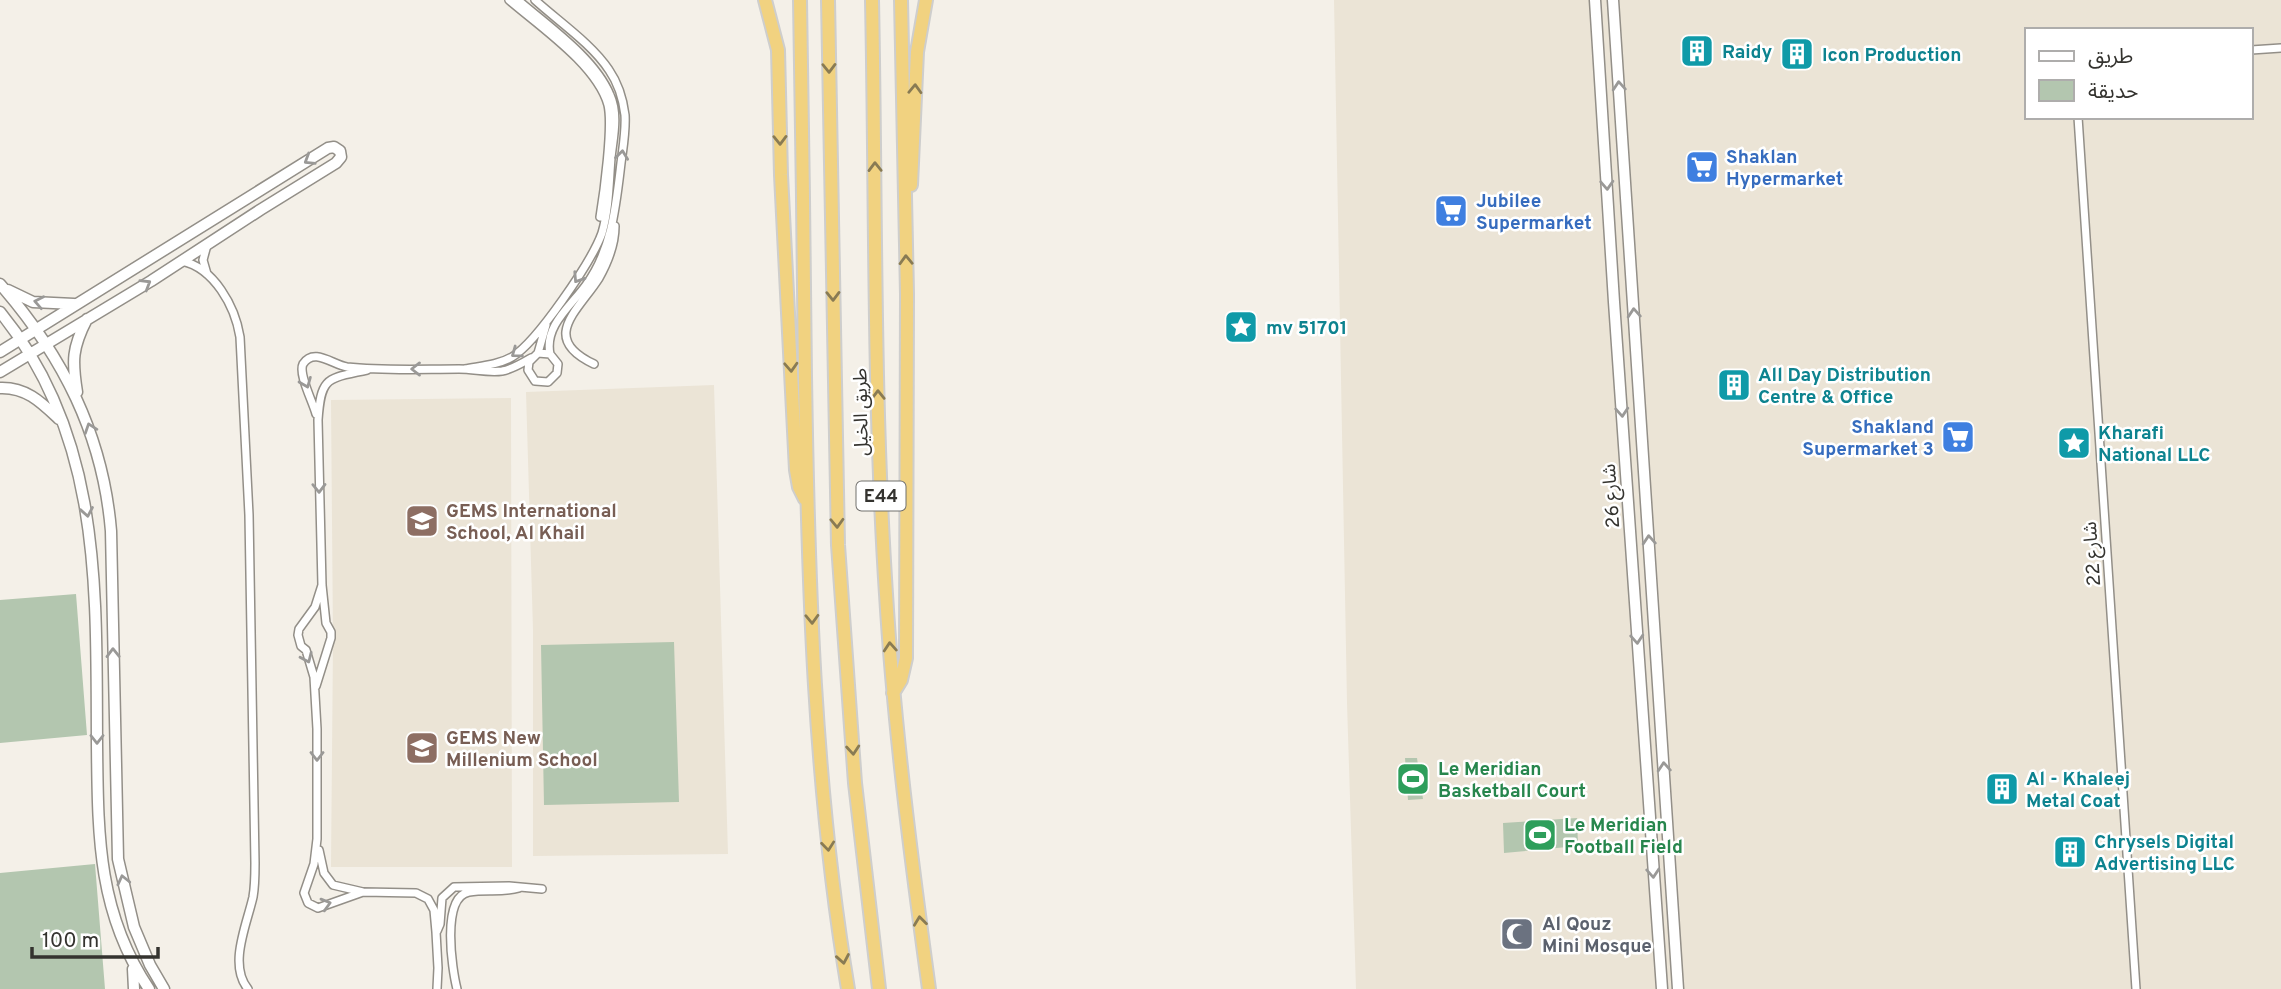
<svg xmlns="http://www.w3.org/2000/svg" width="2281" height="989" font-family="Overpass,'Noto Sans Arabic',sans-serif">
<rect width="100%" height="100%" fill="#f4f0e8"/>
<path fill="#ebe4d6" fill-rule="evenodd" d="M1334,0H2281V989H1356L1347,703ZM2027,30H2251V117H2027Z
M714,385L728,854L533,856V630L526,392Z
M511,398L512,867H331L333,642L331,400Z"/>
<path fill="#b3c6af" d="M76,594L87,735L0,743V600Z
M674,642L679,802L544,805L541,645Z
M1405,758H1417L1423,799L1408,800Z
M1577,818L1578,846L1504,853L1503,823Z
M95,864L105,989H0V873Z"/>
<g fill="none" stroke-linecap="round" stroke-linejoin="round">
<defs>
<path id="street" d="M509,0C539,26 597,65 608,105C613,126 604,193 600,217
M535,0C558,21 592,44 609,70C618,83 623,99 625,115C626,131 623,147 621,163C616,205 612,250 586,285C571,306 544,326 550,354
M2251,50L2281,48
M2078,117L2136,989
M207,245L203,260L207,274
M182,261C214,268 235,306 240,337L249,515L255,863C255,874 255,886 253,897C247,924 228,965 248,989
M538,353L550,354L558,364L557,373L548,382L535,381L528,370L529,362L538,353L546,325
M594,364C539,338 578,311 599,278C608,262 615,244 615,226
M465,369C481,366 498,365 512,357C537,342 592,261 602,233C609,209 609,183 611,158C613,138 619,115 610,95C595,58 548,26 518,0
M316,414C313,402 298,374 303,364C314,347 333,365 347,367C384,371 422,369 459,369C474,369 488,373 502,371C513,369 522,363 531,358
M322,585L315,607L299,629L298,635L301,646L306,650L314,677L317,729V839L314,864L304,893L308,903L318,908L363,892
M316,686L331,638V632L326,623L322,585L318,420C321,376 327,379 367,370
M319,850L324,873L333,885L363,892L416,893L428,899L434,910L436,932L438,968L437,989
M437,931L440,924L442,898L454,887L509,886L542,889
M457,989C452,969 441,897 469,892C486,889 503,893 519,888"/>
<path id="secondary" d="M1595,0L1614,302L1662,989
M1613,0L1678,989
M0,284C63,356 103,435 111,531L118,859L134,927L150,965L164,989
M8,290L33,302L74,304
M0,312C103,437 96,592 97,744C98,833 97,912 149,989
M0,352L328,148L334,147L340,151L341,157L336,163L260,210L151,281L0,372
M0,388C26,387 41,402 59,419
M77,392C72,361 72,348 87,319
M133,969L134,989"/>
<path id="highway" d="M765,0L778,50L781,175L796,470L799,487L805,499
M800,0C802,125 804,251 805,376C808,581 814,786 848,989
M828,0L838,545L855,783L879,989
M872,0C876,198 873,396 886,594C894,726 911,858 929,989
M911,185L917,52L926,0
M893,693L901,680L906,658L907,294L901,0"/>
</defs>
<use href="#street" stroke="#938f88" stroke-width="10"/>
<use href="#secondary" stroke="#938f88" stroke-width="13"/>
<use href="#highway" stroke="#cececd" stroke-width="16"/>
<use href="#street" stroke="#fff" stroke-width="7"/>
<use href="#secondary" stroke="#fff" stroke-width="10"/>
<use href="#highway" stroke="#f1d280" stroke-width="12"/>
</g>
<defs><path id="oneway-chevron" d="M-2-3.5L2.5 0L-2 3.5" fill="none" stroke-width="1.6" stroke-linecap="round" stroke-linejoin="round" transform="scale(1.75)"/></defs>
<g stroke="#897b53">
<use href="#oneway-chevron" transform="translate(829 68) rotate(89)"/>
<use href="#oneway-chevron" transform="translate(915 89) rotate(-88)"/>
<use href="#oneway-chevron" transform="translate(780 140) rotate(89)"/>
<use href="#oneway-chevron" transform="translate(875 167) rotate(-91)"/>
<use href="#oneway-chevron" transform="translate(906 260) rotate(-92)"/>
<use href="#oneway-chevron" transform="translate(833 296) rotate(89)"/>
<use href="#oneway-chevron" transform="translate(791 367) rotate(87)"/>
<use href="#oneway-chevron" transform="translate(878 395) rotate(-91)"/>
<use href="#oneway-chevron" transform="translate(837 523) rotate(88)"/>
<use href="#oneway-chevron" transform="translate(812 619) rotate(88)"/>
<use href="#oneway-chevron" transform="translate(890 647) rotate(-94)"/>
<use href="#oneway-chevron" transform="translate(853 750) rotate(85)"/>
<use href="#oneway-chevron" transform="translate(828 846) rotate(84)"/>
<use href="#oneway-chevron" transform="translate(920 921) rotate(-97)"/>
<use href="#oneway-chevron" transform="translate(843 959) rotate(80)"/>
</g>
<g stroke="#9a9997">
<use href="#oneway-chevron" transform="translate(1619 86) rotate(-94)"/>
<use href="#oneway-chevron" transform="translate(622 155) rotate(-83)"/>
<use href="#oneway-chevron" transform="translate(309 160) rotate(148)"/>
<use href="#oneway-chevron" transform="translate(1607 185) rotate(87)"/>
<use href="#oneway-chevron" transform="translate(578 278) rotate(123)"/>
<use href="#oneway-chevron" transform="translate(146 284) rotate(-31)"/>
<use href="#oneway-chevron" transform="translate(39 302) rotate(-169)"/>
<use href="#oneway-chevron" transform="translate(1634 313) rotate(-94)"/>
<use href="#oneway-chevron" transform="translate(516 353) rotate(144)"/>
<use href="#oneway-chevron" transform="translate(416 369) rotate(180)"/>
<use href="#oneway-chevron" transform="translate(306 383) rotate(68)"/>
<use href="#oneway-chevron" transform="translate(1622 412) rotate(86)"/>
<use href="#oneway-chevron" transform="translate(90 428) rotate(-109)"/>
<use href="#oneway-chevron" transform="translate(319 488) rotate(89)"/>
<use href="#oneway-chevron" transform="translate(87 512) rotate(80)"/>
<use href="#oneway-chevron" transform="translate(1649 540) rotate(-94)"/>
<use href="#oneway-chevron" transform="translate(1637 639) rotate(86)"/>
<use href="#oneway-chevron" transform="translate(113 653) rotate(-91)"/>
<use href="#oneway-chevron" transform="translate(307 658) rotate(66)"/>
<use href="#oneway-chevron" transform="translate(97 739) rotate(90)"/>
<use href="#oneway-chevron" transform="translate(317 756) rotate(90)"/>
<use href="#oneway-chevron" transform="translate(1664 767) rotate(-94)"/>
<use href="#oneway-chevron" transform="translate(1653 873) rotate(86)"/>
<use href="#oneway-chevron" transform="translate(123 880) rotate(-103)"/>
<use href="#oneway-chevron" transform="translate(326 904) rotate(-16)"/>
</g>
<defs>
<symbol id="building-square" viewBox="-11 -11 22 22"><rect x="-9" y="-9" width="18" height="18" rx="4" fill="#0f9aa8" stroke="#fff"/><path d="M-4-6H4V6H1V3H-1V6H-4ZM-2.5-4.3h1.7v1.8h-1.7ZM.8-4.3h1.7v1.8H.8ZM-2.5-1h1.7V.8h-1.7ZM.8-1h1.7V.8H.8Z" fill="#fff"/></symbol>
<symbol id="supermarket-square" viewBox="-11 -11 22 22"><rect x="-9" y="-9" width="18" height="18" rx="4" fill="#3f7fe0" stroke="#fff"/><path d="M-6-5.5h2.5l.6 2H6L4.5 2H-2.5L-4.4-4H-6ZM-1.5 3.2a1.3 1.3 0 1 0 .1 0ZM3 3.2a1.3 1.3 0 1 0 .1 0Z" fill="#fff"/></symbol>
<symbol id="sight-square" viewBox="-11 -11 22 22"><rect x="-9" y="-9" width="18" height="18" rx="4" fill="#0f9aa8" stroke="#fff"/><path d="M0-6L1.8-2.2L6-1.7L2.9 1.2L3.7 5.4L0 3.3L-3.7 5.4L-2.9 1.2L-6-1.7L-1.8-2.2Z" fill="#fff"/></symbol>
<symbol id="school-square" viewBox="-11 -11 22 22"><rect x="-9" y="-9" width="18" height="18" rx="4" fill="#8d6e63" stroke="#fff"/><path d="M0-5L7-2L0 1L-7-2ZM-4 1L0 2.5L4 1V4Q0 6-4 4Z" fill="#fff"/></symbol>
<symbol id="stadium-square" viewBox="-11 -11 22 22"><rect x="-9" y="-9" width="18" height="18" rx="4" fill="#2e9e5b" stroke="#fff"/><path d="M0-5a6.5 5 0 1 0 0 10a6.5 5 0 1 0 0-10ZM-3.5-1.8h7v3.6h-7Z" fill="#fff"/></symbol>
<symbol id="mosque-square" viewBox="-11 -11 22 22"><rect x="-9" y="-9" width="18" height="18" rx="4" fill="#6b7280" stroke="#fff"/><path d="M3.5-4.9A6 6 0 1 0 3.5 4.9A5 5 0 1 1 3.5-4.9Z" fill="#fff"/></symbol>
</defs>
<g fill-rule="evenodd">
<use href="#building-square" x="1678" y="32" width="38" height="38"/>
<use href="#building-square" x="1778" y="35" width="38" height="38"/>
<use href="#supermarket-square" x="1683" y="148" width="38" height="38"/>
<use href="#supermarket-square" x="1432" y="192" width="38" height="38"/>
<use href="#sight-square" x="1222" y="308" width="38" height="38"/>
<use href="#building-square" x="1715" y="366" width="38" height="38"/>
<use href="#supermarket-square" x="1939" y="418" width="38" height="38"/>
<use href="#sight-square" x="2055" y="424" width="38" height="38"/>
<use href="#school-square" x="403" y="502" width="38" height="38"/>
<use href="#school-square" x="403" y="729" width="38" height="38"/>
<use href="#stadium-square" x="1394" y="760" width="38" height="38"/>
<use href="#building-square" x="1983" y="770" width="38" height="38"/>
<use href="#stadium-square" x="1521" y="816" width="38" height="38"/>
<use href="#building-square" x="2051" y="833" width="38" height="38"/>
<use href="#mosque-square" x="1498" y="915" width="38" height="38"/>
</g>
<g text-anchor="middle" stroke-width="5" stroke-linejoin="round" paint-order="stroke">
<rect fill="#fff" stroke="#71706d" stroke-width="2" x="856.5" y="481.5" width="49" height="29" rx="5"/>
<g font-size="18" font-weight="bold" fill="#34332f">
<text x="881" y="502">E44</text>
</g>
<g font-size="19" font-weight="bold" fill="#0d838f" stroke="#fff" text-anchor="start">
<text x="1722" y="58">Raidy</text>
<text x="1822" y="61">Icon Production</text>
<text x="1266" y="334">mv 51701</text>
<text x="1758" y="381">All Day Distribution<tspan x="1758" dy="22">Centre &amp; Office</tspan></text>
<text x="2098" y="439">Kharafi<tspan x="2098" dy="22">National LLC</tspan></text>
<text x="2026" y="785">Al - Khaleej<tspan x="2026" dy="22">Metal Coat</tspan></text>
<text x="2094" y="848">Chrysels Digital<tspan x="2094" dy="22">Advertising LLC</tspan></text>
</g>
<g font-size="19" font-weight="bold" fill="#366cbe" stroke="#fff" text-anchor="start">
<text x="1726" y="163">Shaklan<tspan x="1726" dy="22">Hypermarket</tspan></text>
<text x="1476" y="207">Jubilee<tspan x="1476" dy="22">Supermarket</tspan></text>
<text x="1934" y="433" text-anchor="end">Shakland<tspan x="1934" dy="22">Supermarket 3</tspan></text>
</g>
<g font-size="19" fill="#34332f" stroke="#fff">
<text transform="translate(860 412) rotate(-91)" y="7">طريق الخيل</text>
<text transform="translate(1610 496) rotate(-94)" y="7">شارع 26</text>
<text transform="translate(2091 554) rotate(-94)" y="7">شارع 22</text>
</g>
<g font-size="19" font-weight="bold" fill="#785e54" stroke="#fff" text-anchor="start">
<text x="446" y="517">GEMS International<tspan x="446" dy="22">School, Al Khail</tspan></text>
<text x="446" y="744">GEMS New<tspan x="446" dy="22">Millenium School</tspan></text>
</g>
<g font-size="19" font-weight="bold" fill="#27864d" stroke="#fff" text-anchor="start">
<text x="1438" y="775">Le Meridian<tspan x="1438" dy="22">Basketball Court</tspan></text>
<text x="1564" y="831">Le Meridian<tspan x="1564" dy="22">Football Field</tspan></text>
</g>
<g font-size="19" font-weight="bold" fill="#5b616d" stroke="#fff" text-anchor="start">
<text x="1542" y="930">Al Qouz<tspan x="1542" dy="22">Mini Mosque</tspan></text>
</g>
</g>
<rect x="2025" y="28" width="228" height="91" fill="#ffffff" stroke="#aeadac" stroke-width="2"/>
<rect x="2039" y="51" width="35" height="10" fill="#ffffff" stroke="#aeadac" stroke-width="2"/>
<text x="2088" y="63" font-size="21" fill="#34332f">طريق</text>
<rect x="2039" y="80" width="35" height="21" fill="#b3c6af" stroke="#aeadac" stroke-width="2"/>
<text x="2088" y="98" font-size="21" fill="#34332f">حديقة</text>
<path d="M32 947v10h126v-10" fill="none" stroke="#34332f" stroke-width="3.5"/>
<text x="42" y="947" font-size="21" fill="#34332f" stroke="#ffffff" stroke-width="5" paint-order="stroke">100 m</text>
</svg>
